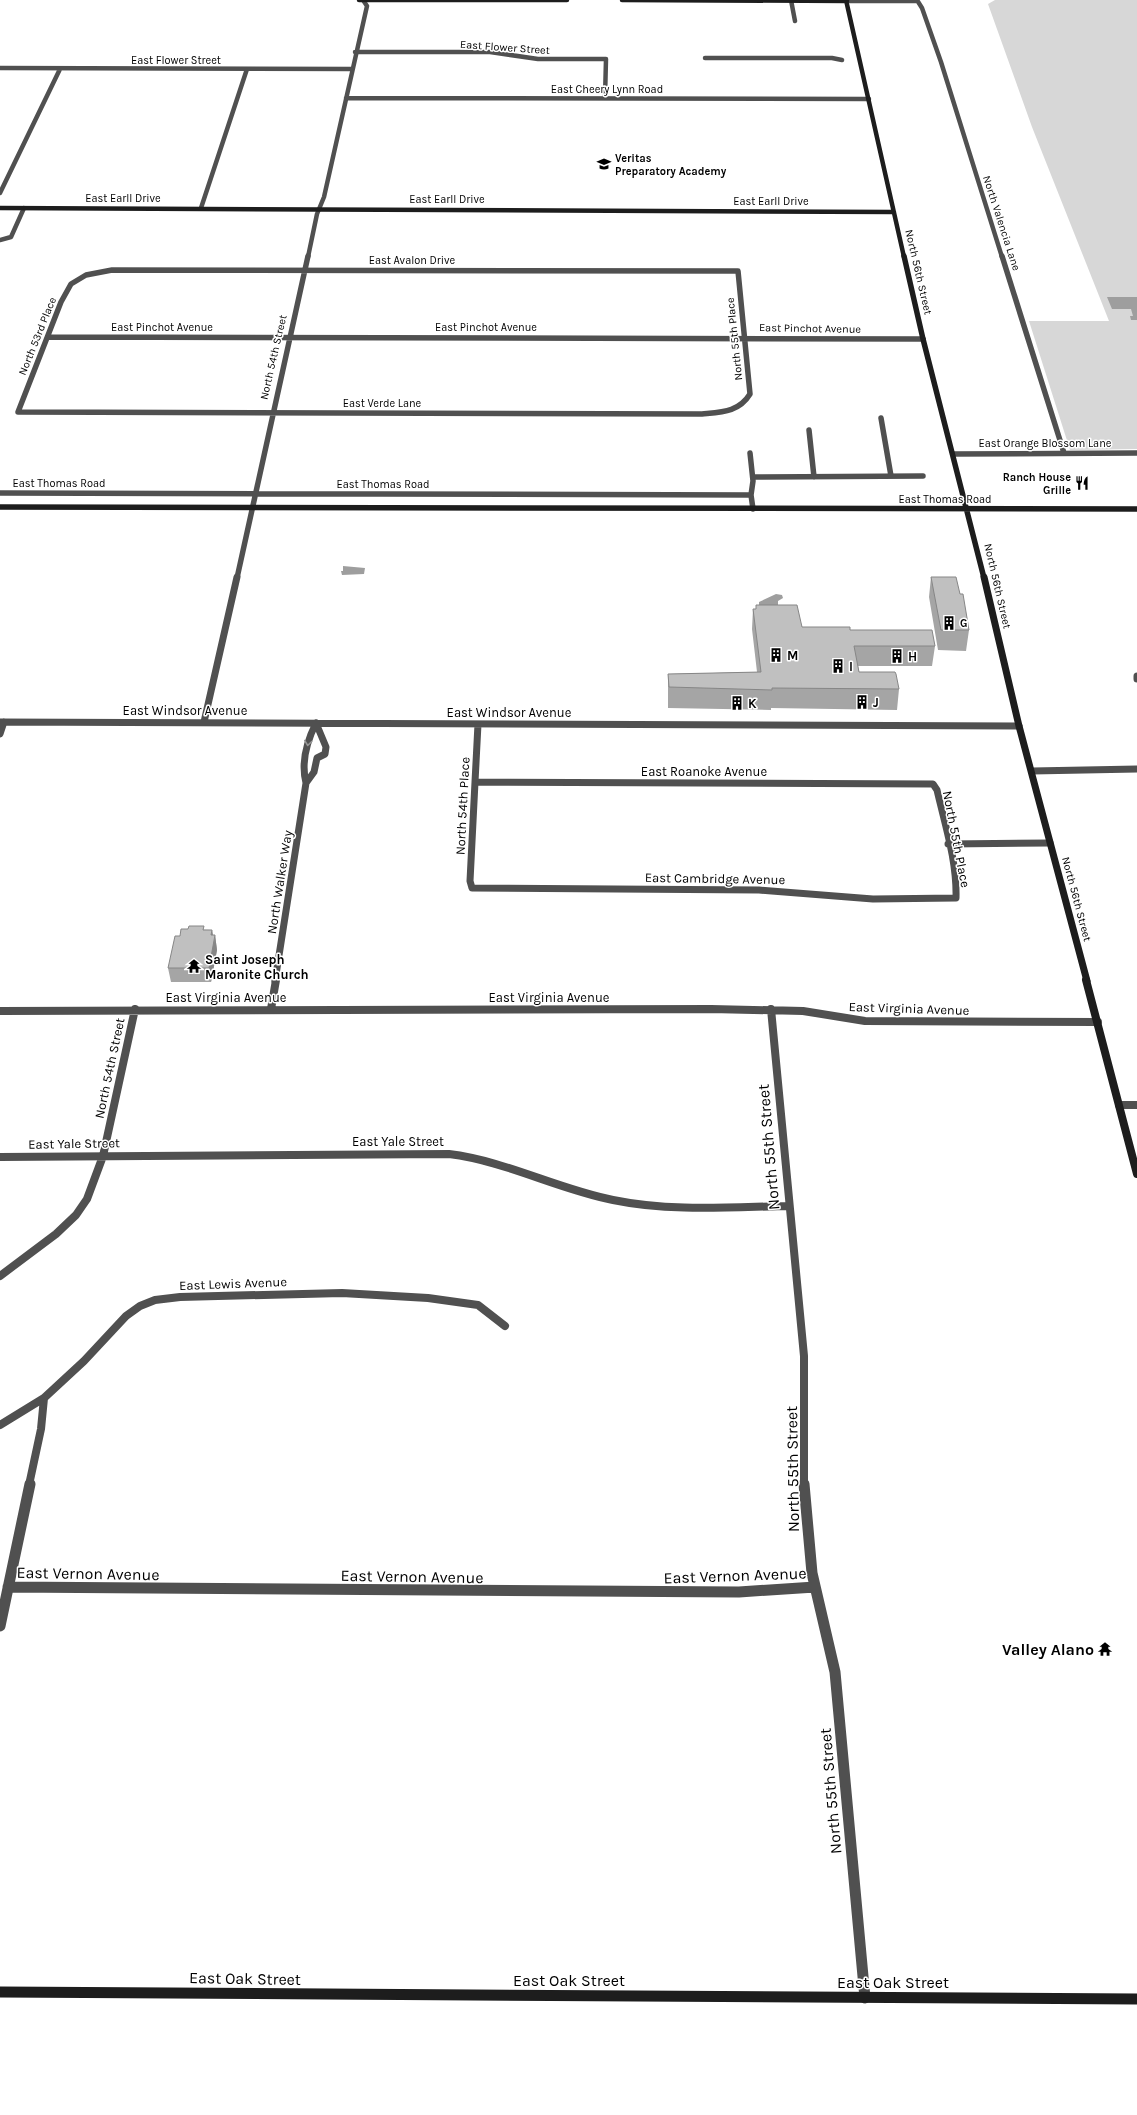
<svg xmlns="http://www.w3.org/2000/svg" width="1137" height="2115" font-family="Karla,sans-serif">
<rect width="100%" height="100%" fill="#fff"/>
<path fill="#d7d7d7" d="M995,0H1137V449L1070,450L1029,321H1109L1032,127L988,4Z"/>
<path fill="#9e9e9e" d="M1107,297H1137V320H1131L1130,316H1133L1131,309H1112Z
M343,566L365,568L364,574L342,575L341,571H343Z
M776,594L782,595L783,598L778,601V605L759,606V602Z"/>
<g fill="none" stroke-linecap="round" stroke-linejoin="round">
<path stroke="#505050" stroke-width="4.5" d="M791,0L795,21
M917,0L922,8L941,62L1002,257
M847,1H917
M355,52H490L538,59H606L605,98
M705,58H832L842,60
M0,68L352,69
M346,98L869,99
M0,193L60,69
M201,208L247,69
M0,240L11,237L24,208
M308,257L317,214L324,197L367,6L363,0"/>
<path stroke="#505050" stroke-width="5.5" d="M1002,256L1064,453
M112,270L738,271L750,394C739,412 722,412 702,414L18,412L61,302L71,284L86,275Z
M49,337L923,339
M881,418L891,476
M809,430L814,477
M750,453L753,481L751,495L753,509
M954,454L1137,453
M753,477L923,476
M0,493L751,495
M237,578L308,256"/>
<path stroke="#505050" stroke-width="7" d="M1137,676V679
M0,722L1019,726
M204,722L237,577
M0,734L4,722
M1032,771L1137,769
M475,782L933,784L937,790C945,825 957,861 956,898L873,899L759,890L472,888L470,881Z
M475,782L478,724
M306,783C301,763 307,741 316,723
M948,844L1050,843
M275,981L306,783L314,772L317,758L325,754L326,747L316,723"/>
<path stroke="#505050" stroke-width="8" d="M271,1009L276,980
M771,1009L804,1356V1485
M0,1011L711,1009L803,1011L865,1021L1098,1022
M1119,1105H1137
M0,1157L449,1154C506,1161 557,1189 613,1200C671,1212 731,1207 789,1206
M0,1276L56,1234L76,1215L87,1199L103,1156L135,1009
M0,1425L44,1398L84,1361L126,1316L140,1306L155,1300L180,1297L342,1293L428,1298L478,1305L505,1326
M29,1485L41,1429L44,1398"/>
<path stroke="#505050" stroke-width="11" d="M804,1484L812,1573L835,1672L865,1998
M8,1587L739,1592L815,1587
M0,1626L30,1484"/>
<path stroke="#1d1d1d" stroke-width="4.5" d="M359,0H567
M622,0L847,1
M846,0L904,257
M0,208L894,212"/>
<path stroke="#1d1d1d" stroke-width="5.5" d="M904,256L923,339L984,578
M0,507L1137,509"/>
<path stroke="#1d1d1d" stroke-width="7" d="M984,577L1019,726L1087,981"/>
<path stroke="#1d1d1d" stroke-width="8" d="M1086,980L1137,1174"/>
<path stroke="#1d1d1d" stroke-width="11" d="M0,1992L1137,1999"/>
</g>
<path fill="#a5a5a5" d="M931,577L969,630L966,651L938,650L929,597Z
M756,605L802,627L850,630L935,646L932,666H858L859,672L899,689L897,710L771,708V710L668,708V674L757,672L752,629L753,609H756Z
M188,929L212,930L213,935H215L217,950L211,982H171L168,968L180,936Z"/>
<path fill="#868686" d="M212,930L214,943L215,935L217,950L211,982L209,968L211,935Z"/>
<path fill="#c0c0c0" stroke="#868686" d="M931,577H956L960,594H963L969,630H941Z
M756,605H797L802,627H850V630H932L935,646H854L859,672H895L896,674L899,689L772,688V690L669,687L668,674L761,672L753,609H756Z
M189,926H204L203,930H212L211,935H215L209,968H168L175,936H180L181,929H188Z"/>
<defs><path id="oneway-chevron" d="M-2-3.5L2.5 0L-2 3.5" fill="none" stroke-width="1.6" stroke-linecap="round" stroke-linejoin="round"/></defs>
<use stroke="#969696" href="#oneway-chevron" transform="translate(308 743) rotate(98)"/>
<defs>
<symbol id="school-bare" viewBox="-9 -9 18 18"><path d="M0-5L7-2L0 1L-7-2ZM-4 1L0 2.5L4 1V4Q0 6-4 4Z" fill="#000" stroke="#fff" stroke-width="2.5" paint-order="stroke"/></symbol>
<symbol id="restaurant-bare" viewBox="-9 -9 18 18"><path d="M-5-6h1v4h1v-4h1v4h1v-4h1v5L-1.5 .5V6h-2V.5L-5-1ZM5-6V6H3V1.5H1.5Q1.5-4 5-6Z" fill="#000" stroke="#fff" stroke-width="2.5" paint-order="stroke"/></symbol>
<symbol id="building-bare" viewBox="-9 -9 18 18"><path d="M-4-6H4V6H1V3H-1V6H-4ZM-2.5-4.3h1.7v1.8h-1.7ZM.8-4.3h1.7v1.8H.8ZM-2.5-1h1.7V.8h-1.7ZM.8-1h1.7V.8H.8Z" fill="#000" stroke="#fff" stroke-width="2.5" paint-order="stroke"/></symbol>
<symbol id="temple-bare" viewBox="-9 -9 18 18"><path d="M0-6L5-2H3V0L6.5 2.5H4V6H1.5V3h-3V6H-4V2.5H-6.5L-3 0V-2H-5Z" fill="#000" stroke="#fff" stroke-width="2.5" paint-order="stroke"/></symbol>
</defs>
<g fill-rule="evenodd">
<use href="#school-bare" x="594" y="154" width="20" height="20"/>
<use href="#restaurant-bare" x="1072" y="473" width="20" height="20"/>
<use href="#building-bare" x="939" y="613" width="20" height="20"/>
<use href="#building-bare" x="766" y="645" width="20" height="20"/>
<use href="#building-bare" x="887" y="646" width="20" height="20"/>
<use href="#building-bare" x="828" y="656" width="20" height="20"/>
<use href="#building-bare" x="852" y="692" width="20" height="20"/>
<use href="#building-bare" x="727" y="693" width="20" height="20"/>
<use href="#temple-bare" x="184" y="956" width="20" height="20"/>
<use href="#temple-bare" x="1095" y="1639" width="20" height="20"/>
</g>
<g text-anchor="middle" stroke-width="3" stroke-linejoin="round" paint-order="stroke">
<g font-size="11" fill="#000" stroke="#fff">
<text transform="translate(505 47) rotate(4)" y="4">East Flower Street</text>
<text x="176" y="64">East Flower Street</text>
<text x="607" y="93">East Cheery Lynn Road</text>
<text x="123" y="202">East Earll Drive</text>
<text x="447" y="203">East Earll Drive</text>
<text x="771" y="205">East Earll Drive</text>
<text transform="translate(1002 223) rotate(72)" y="4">North Valencia Lane</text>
<text x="412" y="264">East Avalon Drive</text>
<text transform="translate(919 272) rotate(77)" y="4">North 56th Street</text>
<text x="162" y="331">East Pinchot Avenue</text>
<text x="486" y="331">East Pinchot Avenue</text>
<text transform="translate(810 328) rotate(1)" y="4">East Pinchot Avenue</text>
<text transform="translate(37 336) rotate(-68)" y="4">North 53rd Place</text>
<text transform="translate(734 339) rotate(-96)" y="4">North 55th Place</text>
<text transform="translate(273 357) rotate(-77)" y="4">North 54th Street</text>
<text x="382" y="407">East Verde Lane</text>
<text x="1045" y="447">East Orange Blossom Lane</text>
<text x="59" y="487">East Thomas Road</text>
<text x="383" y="488">East Thomas Road</text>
<text x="945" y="503">East Thomas Road</text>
<text transform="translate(998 586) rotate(77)" y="4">North 56th Street</text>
<text transform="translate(1077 899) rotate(75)" y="4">North 56th Street</text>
</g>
<g font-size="11" font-weight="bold" fill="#000" stroke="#fff" text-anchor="start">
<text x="615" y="162">Veritas<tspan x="615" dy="13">Preparatory Academy</tspan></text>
<text x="1071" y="481" text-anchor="end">Ranch House<tspan x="1071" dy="13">Grille</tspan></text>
<text x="960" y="627">G</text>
</g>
<g font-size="13" font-weight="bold" fill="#000" stroke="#fff" text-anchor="start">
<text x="787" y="660">M</text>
<text x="908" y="661">H</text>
<text x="849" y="671">I</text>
<text x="873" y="707">J</text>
<text x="748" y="708">K</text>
<text x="205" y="964">Saint Joseph<tspan x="205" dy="15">Maronite Church</tspan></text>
</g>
<g font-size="13" fill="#000" stroke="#fff">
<text x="185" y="715">East Windsor Avenue</text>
<text x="509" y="717">East Windsor Avenue</text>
<text x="704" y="776">East Roanoke Avenue</text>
<text transform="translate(462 806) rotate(-87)" y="5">North 54th Place</text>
<text transform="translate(957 839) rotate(79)" y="5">North 55th Place</text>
<text transform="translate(715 878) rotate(1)" y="5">East Cambridge Avenue</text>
<text transform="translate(279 882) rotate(-81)" y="5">North Walker Way</text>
<text x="226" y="1002">East Virginia Avenue</text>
<text x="549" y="1002">East Virginia Avenue</text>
<text transform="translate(909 1008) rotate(2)" y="5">East Virginia Avenue</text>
<text transform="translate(109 1068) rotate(-78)" y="5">North 54th Street</text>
<text x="398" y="1146">East Yale Street</text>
<text transform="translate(74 1143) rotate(-1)" y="5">East Yale Street</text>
<text transform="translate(233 1283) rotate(-2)" y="5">East Lewis Avenue</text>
</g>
<g font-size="16" fill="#000" stroke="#fff">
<text transform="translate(768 1147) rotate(-95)" y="6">North 55th Street</text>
<text transform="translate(792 1469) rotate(-91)" y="6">North 55th Street</text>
<text transform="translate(88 1573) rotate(1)" y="6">East Vernon Avenue</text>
<text transform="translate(735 1575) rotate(-2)" y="6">East Vernon Avenue</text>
<text transform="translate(412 1576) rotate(1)" y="6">East Vernon Avenue</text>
<text transform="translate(830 1791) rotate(-95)" y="6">North 55th Street</text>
<text transform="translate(245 1978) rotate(1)" y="6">East Oak Street</text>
<text x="569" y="1986">East Oak Street</text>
<text x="893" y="1988">East Oak Street</text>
</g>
<g font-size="16" font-weight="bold" fill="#000" stroke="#fff" text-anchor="end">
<text x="1094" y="1655">Valley Alano</text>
</g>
</g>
</svg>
